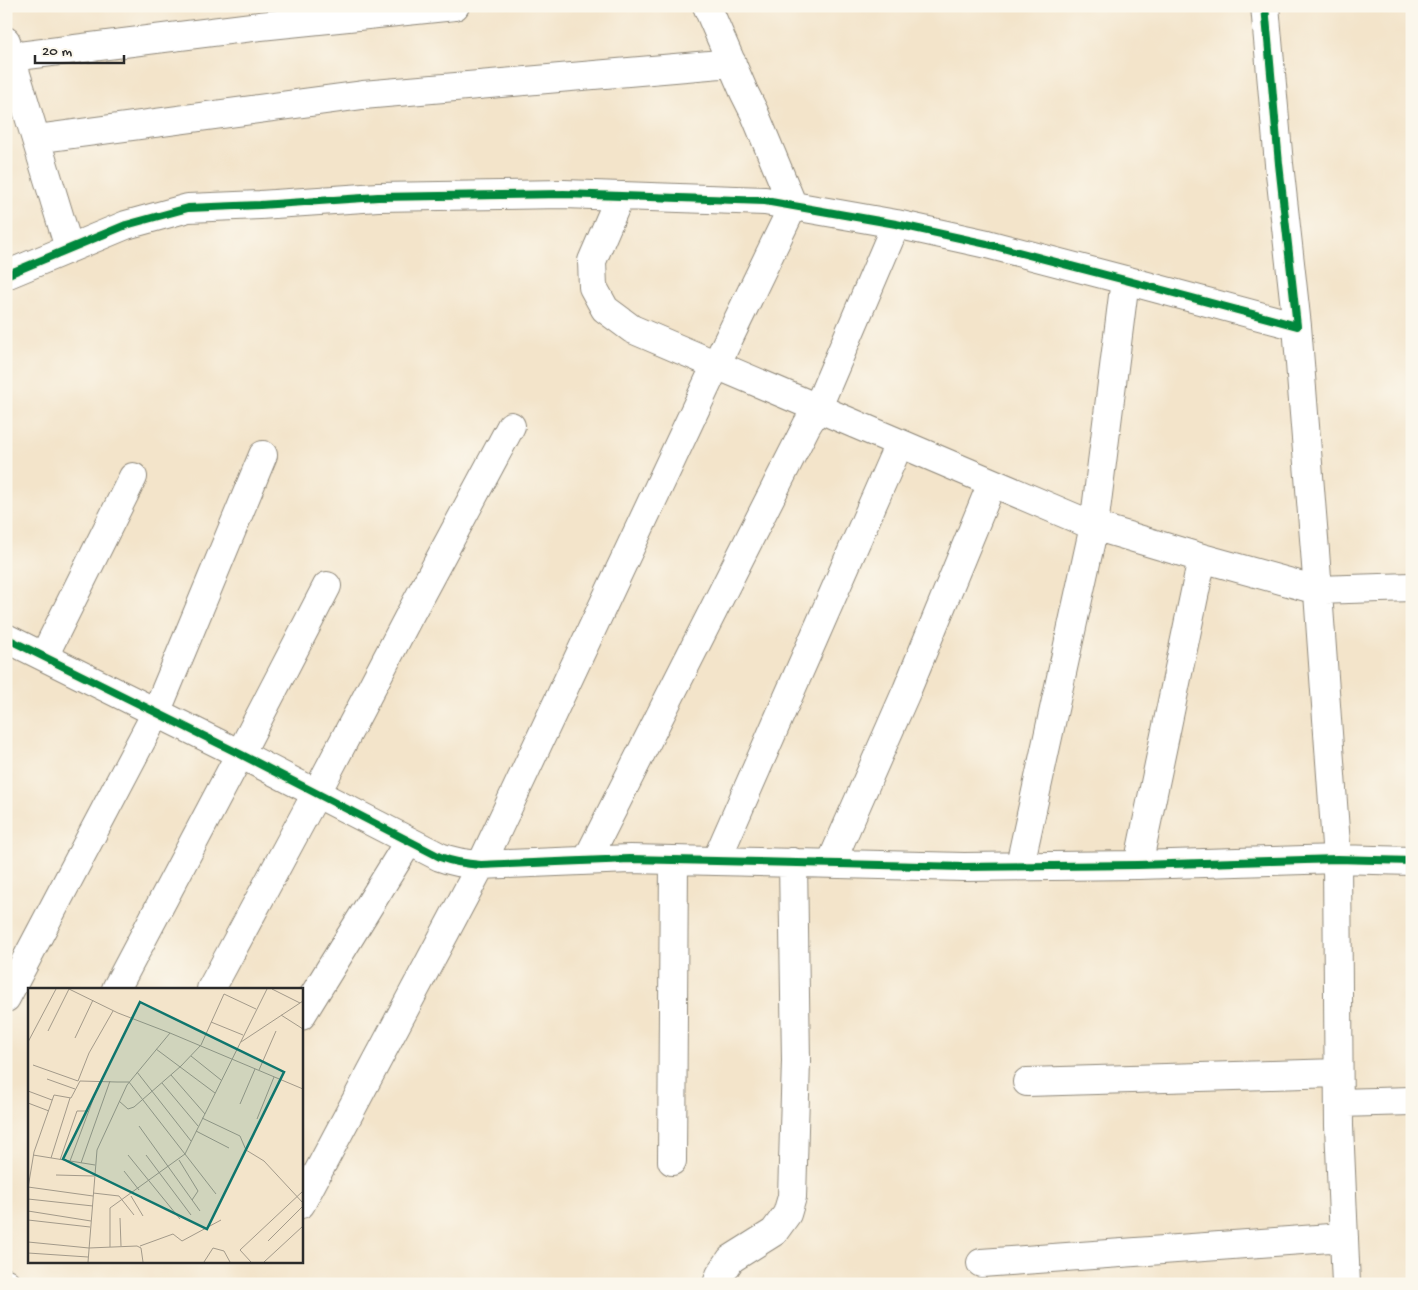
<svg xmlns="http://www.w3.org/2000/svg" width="1418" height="1290" font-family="'Gochi Hand',sans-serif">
<rect width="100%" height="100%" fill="#fbf7ec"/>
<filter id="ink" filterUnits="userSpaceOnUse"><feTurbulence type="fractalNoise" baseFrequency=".02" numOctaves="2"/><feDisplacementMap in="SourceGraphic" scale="10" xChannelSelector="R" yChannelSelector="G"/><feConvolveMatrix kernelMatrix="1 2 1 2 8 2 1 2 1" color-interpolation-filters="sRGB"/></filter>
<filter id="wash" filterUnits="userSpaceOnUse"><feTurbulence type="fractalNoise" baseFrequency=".0096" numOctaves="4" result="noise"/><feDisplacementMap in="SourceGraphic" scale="20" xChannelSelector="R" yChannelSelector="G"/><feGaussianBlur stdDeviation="1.12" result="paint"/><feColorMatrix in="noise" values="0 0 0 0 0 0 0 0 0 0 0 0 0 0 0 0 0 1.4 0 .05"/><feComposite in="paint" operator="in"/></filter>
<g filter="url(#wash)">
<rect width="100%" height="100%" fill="#f3e4ca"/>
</g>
<g filter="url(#ink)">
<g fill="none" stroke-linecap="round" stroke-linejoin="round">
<defs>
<path id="minor" d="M6,41L69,248
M11,57L260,26L455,6
M36,139L363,95L732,63
M620,196L592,261L593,287L605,309L632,329L1094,526L1202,558L1317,590L1412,587
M6,275L126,225L188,208L260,205L378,197L564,194L765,201L896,224L987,244L1125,280L1297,326L1279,164L1265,6
M1297,326L1315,551L1337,859L1339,1126L1346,1284
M6,638L240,754L440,857C453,862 467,864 481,865L630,859L964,867L1138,865L1337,859L1412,861
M44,656L133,477
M587,860L807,425L817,409L896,224
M716,861L899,444
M831,863L907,690L992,483
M1020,865L1094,526L1125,280
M1138,865L1202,558
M116,989L240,754L327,586
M211,989L316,794L407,620L511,426
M6,998L156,713L263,455
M301,1016L409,841
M1027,1082L1338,1073
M1339,1103L1412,1101
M672,1161L674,860
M301,1204L481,865L716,365L793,206L754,112L744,92L707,6
M981,1263L1344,1237
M6,1283L7,1284
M717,1284L720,1275L731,1259L774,1232L787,1214L792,1197L796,1061L793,862"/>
</defs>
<use href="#minor" stroke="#8f887a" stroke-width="30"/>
<use href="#minor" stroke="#fff" stroke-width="28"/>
<defs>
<path id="cycleway" d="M6,275L126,225L188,208L260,205L378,197L564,194L765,201L896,224L987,244L1125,280L1297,326L1279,164L1265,6
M6,638L240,754L440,857C453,862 467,864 481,865L630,859L964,867L1138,865L1337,859L1412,861"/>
</defs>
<use href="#cycleway" stroke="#fbf7ec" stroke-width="11"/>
<use href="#cycleway" stroke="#00873e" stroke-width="8"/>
</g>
</g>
<g transform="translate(28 988)">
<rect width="275" height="275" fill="#f3e4ca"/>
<path fill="none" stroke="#a39a8a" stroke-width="1" d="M41,1L90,25L142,45L99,97L69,162L60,274M244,1L272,15M253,27L275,41M183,34L215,47M20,43L41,1M142,45L275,101M47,50L65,12M0,54L28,1M213,54L275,13M128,61L187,105M163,68L193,92M5,77L50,93L61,65L85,23M231,82L248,43M109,84L163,153M143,87L177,126M19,91L47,101M134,95L170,138M0,103L24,112M91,113L100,121L106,119L153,78L173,57L196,6L228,21M0,115L21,123M212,116L227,81M174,130L212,148L218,162L236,173L275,215M229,131L246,89M111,138L172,223M168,143L201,160M5,167L67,177M100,167L152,231M118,167L163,227M23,170L42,110M32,172L49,123H60M151,172L170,203L164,212M42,173L72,93M53,175L82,93M96,183L111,202M28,187L66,188M0,199L65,208M0,200L6,164L26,107L43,110L52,93L89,94H101L188,206M65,205L91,208L106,227M103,208L115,228M0,211L65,218M0,223L63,233M92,230L93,258M0,232L62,239M240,253L275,218M0,254L61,260L109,258L113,260L115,274M112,258L145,246L154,253L193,232M82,259V220L157,166L239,1M0,265L60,269M176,274L185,260L196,263L202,274M223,274L212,262L275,203M236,274L275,238"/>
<path fill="#0f766e" fill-opacity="0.15" stroke="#0f766e" stroke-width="2.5" d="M112,14L256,84L179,241L35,171Z"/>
<rect width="275" height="275" fill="none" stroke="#2b2b2b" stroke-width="2.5"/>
</g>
<rect width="1418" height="1290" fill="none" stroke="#fbf7ec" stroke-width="25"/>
<path d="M35 55v8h89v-8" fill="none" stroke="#2b2b2b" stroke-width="2.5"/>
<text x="42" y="55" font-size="15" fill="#2b2b2b" stroke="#fbf7ec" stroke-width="4" paint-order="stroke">20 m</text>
</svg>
